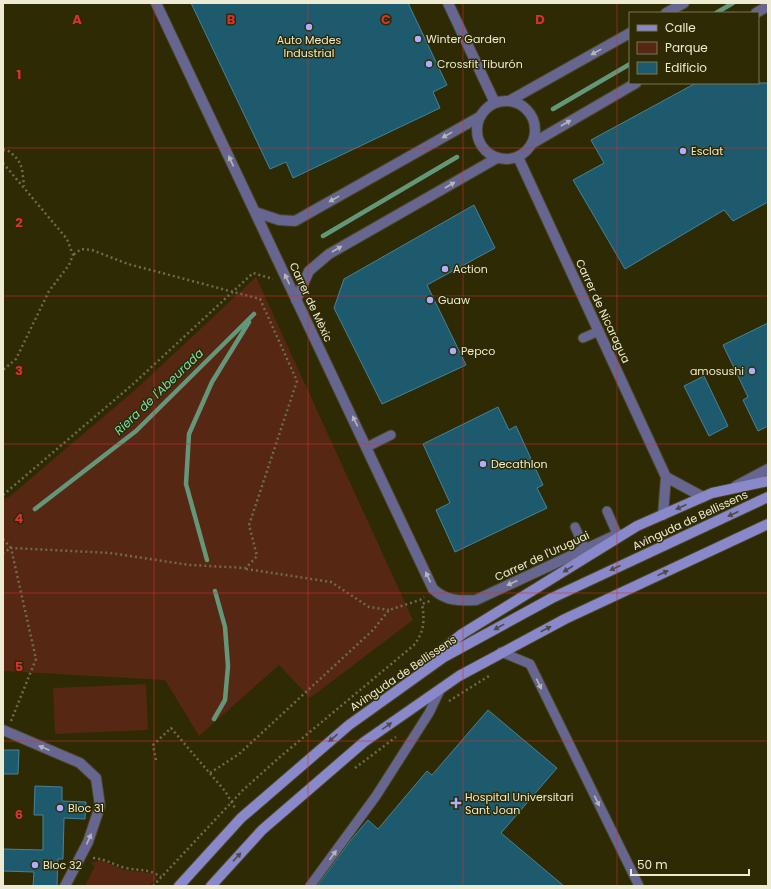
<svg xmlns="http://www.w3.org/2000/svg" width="771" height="889" font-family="Poppins,sans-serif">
<rect width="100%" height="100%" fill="#2e2a04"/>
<path fill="#562712" d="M256,277L413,620L310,698L279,665L199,736L165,680L3,671V499L9,497L135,390Z
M146,684L148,730L55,734L53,688Z
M101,860L124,870L151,873L157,878L149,886H85L95,866L90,863Z"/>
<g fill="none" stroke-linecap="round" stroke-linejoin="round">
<path stroke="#64967a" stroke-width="4.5" d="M716,13L733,3
M553,109L630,64
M323,236L457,157
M35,509L136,431L254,314
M207,560L186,484L189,434L212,382L249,322
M214,719L225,700L228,666L225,627L215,591"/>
</g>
<path fill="#1e5a6e" stroke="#488297" d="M191,3H408L447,85L433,92L440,108L293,178L286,162L270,169Z
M696,83H768V202L733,221L724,210L625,269L573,180L604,163L591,140Z
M474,205L495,248L427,285L466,365L382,404L334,308L344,279Z
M768,323V426L758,431L743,400L748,397L723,345Z
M704,376L728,426L709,436L684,386Z
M498,407L509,430L516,426L543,485L537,488L547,508L455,552L436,510L450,503L423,444Z
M488,710L557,768L501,833L564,886H317L351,840L368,820L378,829L427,771L432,775Z
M3,750H19L18,774H3Z
M35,786L62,787V801L86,802L85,819L64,818L63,859H58L57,886H33L34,872L3,871V849L43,850V815H34Z"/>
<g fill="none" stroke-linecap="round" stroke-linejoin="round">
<defs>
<path id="service" d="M583,338L599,331
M367,447L391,435
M607,511L617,534
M575,527L585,549
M501,652L530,664L639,886
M310,886L376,796L429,713L441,688"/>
<path id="minor" d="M156,3L433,589C446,601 459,601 476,600L618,534
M448,3L495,103
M666,13L684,3
M756,13L768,6
M509,101L630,33
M477 130a29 29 0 1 1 58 0a29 29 0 1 1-58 0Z
M533,143L636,83
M518,157L666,477L663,515
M255,212L279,220L295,221L481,116
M296,300L309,271L329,254L497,158
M666,477L703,497
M736,486L768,469
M3,730L80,763L96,778L100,806L88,842L65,886"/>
<path id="secondary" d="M431,659L462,634L637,526L712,493L768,481
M179,886L241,818L349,725L444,657L552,598L768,497
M211,886L262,830L364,742L459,676L565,619L768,524"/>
</defs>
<use href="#service" stroke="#494521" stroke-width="11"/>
<use href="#minor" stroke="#494521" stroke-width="12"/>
<use href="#secondary" stroke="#494521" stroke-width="12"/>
<path stroke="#6f6c4a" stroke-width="2.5" stroke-dasharray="2 3" stroke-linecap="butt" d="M3,150H7C23,161 22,168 24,186
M3,163L67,239L73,255L69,265L49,291L16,359L3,370
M3,495L132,385L253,273L273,279
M3,539L11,548L3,553
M246,569L331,582L369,607L389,610
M449,701L489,676
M11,721L36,659L11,548L110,553L190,565L246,568L257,556L249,525L297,381L260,299L128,264L92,250L81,249L73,255
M156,760L153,745L171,728L225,791L235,808
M355,768L396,737
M210,773L239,754L373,630L389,610L420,600L424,597
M93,858C107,859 113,865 126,868C140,871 148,868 161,877
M153,886L243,790L281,756L414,645C424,632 425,621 422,604L430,601"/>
<use href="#service" stroke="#666690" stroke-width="9"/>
<use href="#minor" stroke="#666690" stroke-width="10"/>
<use href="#secondary" stroke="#8888cb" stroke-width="10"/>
</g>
<defs><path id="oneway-solid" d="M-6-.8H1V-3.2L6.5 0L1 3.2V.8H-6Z"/></defs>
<g fill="#b7b6b7">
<use href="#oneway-solid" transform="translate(596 52) rotate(151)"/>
<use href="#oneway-solid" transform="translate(566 123) rotate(-30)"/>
<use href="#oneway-solid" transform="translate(447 135) rotate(151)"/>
<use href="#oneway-solid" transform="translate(231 161) rotate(-115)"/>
<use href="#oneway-solid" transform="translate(450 185) rotate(-30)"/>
<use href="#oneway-solid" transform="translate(334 199) rotate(151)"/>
<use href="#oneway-solid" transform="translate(337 249) rotate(-30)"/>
<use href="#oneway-solid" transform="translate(287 279) rotate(-115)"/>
<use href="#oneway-solid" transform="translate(355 421) rotate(-116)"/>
<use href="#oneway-solid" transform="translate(428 577) rotate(-115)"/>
<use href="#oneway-solid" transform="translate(512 583) rotate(155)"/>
<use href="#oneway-solid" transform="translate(539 684) rotate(64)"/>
<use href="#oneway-solid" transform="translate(44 748) rotate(-157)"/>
<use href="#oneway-solid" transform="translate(597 801) rotate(64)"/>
<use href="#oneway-solid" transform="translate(89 839) rotate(-66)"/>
<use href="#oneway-solid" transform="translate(333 855) rotate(-54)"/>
</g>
<g fill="#4e4b4a">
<use href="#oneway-solid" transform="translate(681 507) rotate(156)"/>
<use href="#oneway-solid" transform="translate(733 514) rotate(155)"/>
<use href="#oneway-solid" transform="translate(615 568) rotate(155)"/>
<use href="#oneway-solid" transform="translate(568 569) rotate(148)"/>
<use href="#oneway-solid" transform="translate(663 573) rotate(-25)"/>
<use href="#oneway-solid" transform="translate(499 627) rotate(151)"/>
<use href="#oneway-solid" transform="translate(546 629) rotate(-27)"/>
<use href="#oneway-solid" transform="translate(387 726) rotate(-35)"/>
<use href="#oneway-solid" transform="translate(333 738) rotate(139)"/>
<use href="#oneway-solid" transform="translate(237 857) rotate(-47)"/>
</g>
<path fill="none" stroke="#d73230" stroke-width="1" stroke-opacity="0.55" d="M154,3V886M308,3V886M463,3V886M617,3V886M3,148H768M3,296H768M3,444H768M3,593H768M3,741H768"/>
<g fill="#aeaefb" stroke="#2e2a04" stroke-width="1.5">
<circle cx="309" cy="27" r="4"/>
<circle cx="418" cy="39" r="4"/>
<circle cx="429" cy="64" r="4"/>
<circle cx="683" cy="151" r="4"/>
<circle cx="445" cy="269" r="4"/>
<circle cx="430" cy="300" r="4"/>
<circle cx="453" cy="351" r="4"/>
<circle cx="752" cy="371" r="4"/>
<circle cx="483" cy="464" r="4"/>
<path d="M454 797h4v4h4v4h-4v4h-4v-4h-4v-4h4z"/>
<circle cx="60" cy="808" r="4"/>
<circle cx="35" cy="865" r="4"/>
</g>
<g text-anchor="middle" stroke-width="3" stroke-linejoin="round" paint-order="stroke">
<g font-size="11" fill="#edebd1" stroke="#2e2a04" text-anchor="start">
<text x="426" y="43">Winter Garden</text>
<text x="309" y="44" text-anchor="middle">Auto Medes<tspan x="309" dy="13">Industrial</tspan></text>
<text x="437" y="68">Crossfit Tiburón</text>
<text x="691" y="155">Esclat</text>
<text x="453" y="273">Action</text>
<text x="438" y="304">Guaw</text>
<text x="461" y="355">Pepco</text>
<text x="744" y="375" text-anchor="end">amosushi</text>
<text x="491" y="468">Decathlon</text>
<text x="465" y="801">Hospital Universitari<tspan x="465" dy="13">Sant Joan</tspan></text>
<text x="68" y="812">Bloc 31</text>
<text x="43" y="869">Bloc 32</text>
</g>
<g font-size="11" fill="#edebd1" stroke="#2e2a04">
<text transform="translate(311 302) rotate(65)" y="4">Carrer de Mèxic</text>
<text transform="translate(603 311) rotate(65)" y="4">Carrer de Nicaragua</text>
<text transform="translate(690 520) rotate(-25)" y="4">Avinguda de Bellissens</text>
<text transform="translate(542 556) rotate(-25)" y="4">Carrer de l'Uruguai</text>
<text transform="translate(403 673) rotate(-34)" y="4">Avinguda de Bellissens</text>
</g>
<g font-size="12" font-style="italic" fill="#78ddb0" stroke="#2e2a04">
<text transform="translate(159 392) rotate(-44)" y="4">Riera de l'Abeurada</text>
</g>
</g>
<g font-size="13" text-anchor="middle" font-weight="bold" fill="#d73230" stroke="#2e2a04" stroke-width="3" stroke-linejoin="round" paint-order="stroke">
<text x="77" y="24">A</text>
<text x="231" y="24">B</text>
<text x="386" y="24">C</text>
<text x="540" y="24">D</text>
<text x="19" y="79">1</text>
<text x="19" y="227">2</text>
<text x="19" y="375">3</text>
<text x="19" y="523">4</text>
<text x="19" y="671">5</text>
<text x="19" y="819">6</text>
</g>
<rect width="771" height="889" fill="none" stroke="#edebd1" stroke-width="8"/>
<rect x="629" y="12" width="130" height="72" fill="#2e2a04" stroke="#7a7756"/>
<rect x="637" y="25" width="20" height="6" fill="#8888cb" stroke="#7a7756"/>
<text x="665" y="32" font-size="12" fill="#edebd1">Calle</text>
<rect x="637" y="42" width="20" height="12" fill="#562712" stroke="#7a7756"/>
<text x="665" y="52" font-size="12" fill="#edebd1">Parque</text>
<rect x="637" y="62" width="20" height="12" fill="#1e5a6e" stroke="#7a7756"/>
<text x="665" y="72" font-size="12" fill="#edebd1">Edificio</text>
<path d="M631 869v6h118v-6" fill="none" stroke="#edebd1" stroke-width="2"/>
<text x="637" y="869" font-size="12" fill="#edebd1" stroke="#2e2a04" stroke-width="3" paint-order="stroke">50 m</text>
</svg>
